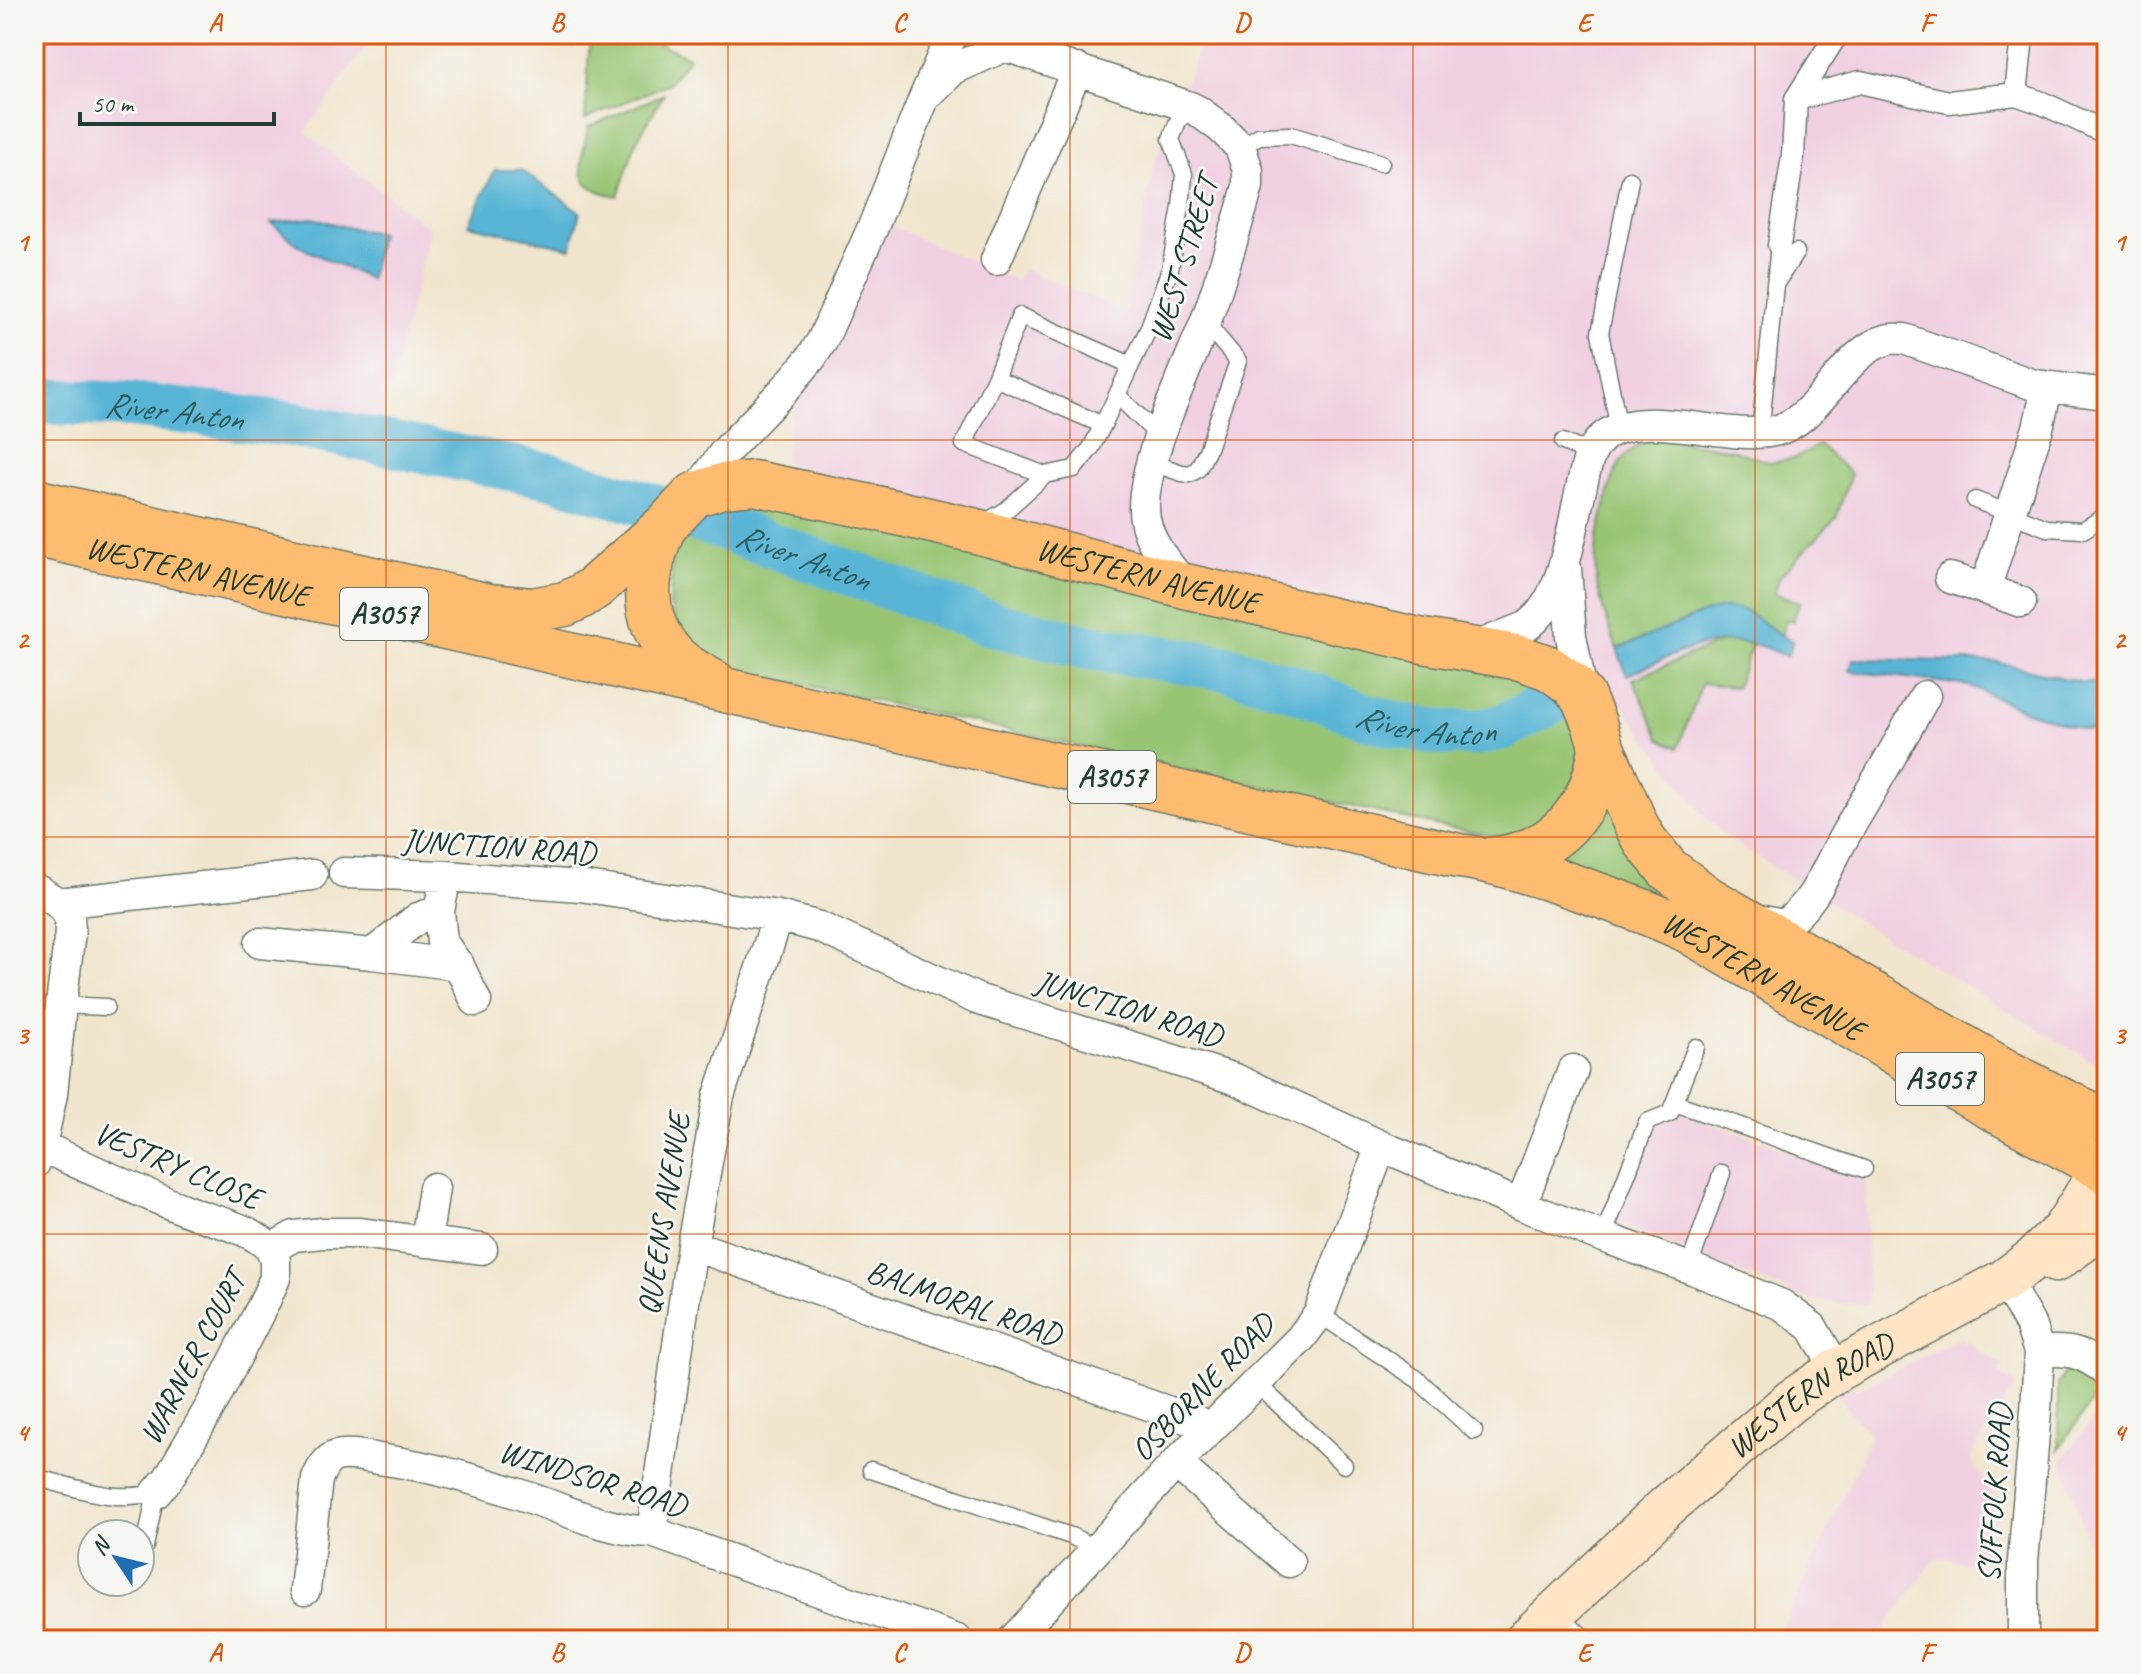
<svg xmlns="http://www.w3.org/2000/svg" width="2141" height="1674" font-family="Caveat,sans-serif">
<rect width="100%" height="100%" fill="#f6f6f2"/>
<filter id="ink" filterUnits="userSpaceOnUse"><feTurbulence type="fractalNoise" baseFrequency=".0125" numOctaves="2"/><feDisplacementMap in="SourceGraphic" scale="16" xChannelSelector="R" yChannelSelector="G"/><feConvolveMatrix kernelMatrix="1 2 1 2 8 2 1 2 1" color-interpolation-filters="sRGB"/></filter>
<filter id="wash" filterUnits="userSpaceOnUse"><feTurbulence type="fractalNoise" baseFrequency=".006" numOctaves="4" result="noise"/><feDisplacementMap in="SourceGraphic" scale="32" xChannelSelector="R" yChannelSelector="G"/><feGaussianBlur stdDeviation="1.8" result="paint"/><feColorMatrix in="noise" values="0 0 0 0 0 0 0 0 0 0 0 0 0 0 0 0 0 1.4 0 .05"/><feComposite in="paint" operator="in"/></filter>
<g filter="url(#wash)">
<rect width="100%" height="100%" fill="#f1e5cd"/>
<path fill="#f1d0e2" d="M34,34H375L305,132L430,229L382,422L268,398L150,390L34,391Z
M545,34H581L574,50Z
M1209,34H2107V1070L1878,933L1728,838L1704,816L1624,707L1549,649L929,505L784,462L793,415L882,222L1016,281L1023,269L1125,311L1154,164L1200,46Z
M1657,1104L1866,1178L1868,1305L1811,1301L1616,1222Z
M1960,1338L2002,1365L1998,1373L2016,1385L1973,1452L1971,1461L1993,1494L1989,1565L1936,1558L1875,1640H1777L1871,1436L1833,1391L1850,1381L1855,1391Z
M2107,1399V1603L2062,1461Z"/>
<path fill="#98c573" stroke="#5c8154" stroke-width="2" d="M590,34H637L689,57L670,83L585,119Z
M664,94L636,142L618,196C570,189 581,164 588,127Z
M1652,439L1673,440L1734,450L1771,463L1796,458L1819,445L1851,474L1836,518L1780,576L1774,593L1800,602L1793,621L1787,619L1781,636C1761,621 1749,610 1723,608L1617,649C1609,627 1601,606 1597,583C1592,552 1600,525 1608,496C1611,484 1614,471 1621,461C1629,450 1640,444 1652,439Z
M744,495L1530,673L1573,716L1580,752L1574,781L1549,817L1511,835L1496,836L1444,827L755,674L729,666L697,648L685,636L677,623L670,605L673,553L699,514Z
M1723,641L1752,644L1736,688L1702,683L1678,748L1660,739L1633,679Z
M1605,804L1773,948L1552,859Z
M2071,1368L2101,1388L2058,1450V1384L2064,1373Z"/>
<path fill="#58b5d6" stroke="#3c7985" stroke-width="2" d="M495,170H521L580,212L571,248L468,225Z
M313,218L349,228L380,233L370,279L302,248L271,223Z
M1723,608C1729,608 1737,608 1743,610C1761,618 1774,634 1793,641L1787,657C1776,652 1764,646 1752,644C1707,634 1666,659 1627,675L1617,649L1706,612Z
M1853,659L1997,662L2080,682H2107V734L2082,729L2026,711L1970,686L1850,671Z"/>
<g fill="none" stroke-linecap="round" stroke-linejoin="round">
<path stroke="#58b5d6" stroke-width="46" id="s1" d="M34,401L130,405L290,424L551,476L715,525L987,622L1077,645L1227,668L1291,687L1368,717L1401,726L1444,733H1475L1503,727L1559,698"/>
</g>
</g>
<g filter="url(#ink)">
<g fill="none" stroke-linecap="round" stroke-linejoin="round">
<defs>
<path id="service" d="M1240,147L1259,136L1291,135L1381,163
M1776,283L1796,252
M1131,365L1148,330L1170,269L1181,207L1184,174L1171,139L1178,121L1190,107
M995,378L964,444L1045,475
M1103,425L1117,395
M1619,429L1600,333L1630,180
M1760,434L1779,245
M1563,442L1577,448L1588,460
M1152,463L1182,473L1190,474L1198,469L1207,451L1238,361L1205,322
M1975,500L2047,528L2083,530L2107,515
M980,525L1005,511L1045,475L1074,469L1091,448L1103,425L995,378L1020,316L1131,365L1117,395L1160,437
M61,1005L106,1007
M1675,1103L1864,1169
M1603,1237L1647,1122L1670,1113L1696,1047
M1689,1267L1722,1173
M1319,1314L1417,1379L1474,1431
M1256,1383L1344,1465
M871,1470L1071,1536L1097,1549
M46,1480C87,1491 113,1502 156,1493L145,1546"/>
<path id="pedestrian" d="M2014,34L2021,46L2016,94
M1796,99L1860,82L1949,102L2016,94L2042,103L2107,133
M1779,245L1793,156L1796,99L1837,34"/>
<path id="minor" d="M924,98L954,69L1005,46L1190,107L1198,111L1222,129L1240,147L1248,170V186L1244,201C1232,241 1220,283 1205,323C1187,369 1136,473 1145,519C1150,546 1169,565 1185,586
M996,260L1077,69
M694,495L724,453L786,388L811,358L822,341L873,227L924,98L952,34
M1566,568L1571,636L1583,697
M1950,578L1985,589
M2021,602L1985,589L2038,428L2047,388
M1473,648L1525,627C1564,603 1571,531 1581,489C1585,472 1588,452 1601,439C1637,404 1728,442 1774,431C1820,421 1842,352 1886,340C1891,338 1898,339 1904,339L2034,385L2107,394
M344,873L446,876L580,886L778,916L819,927L977,999L1235,1079L1381,1146L1521,1205L1603,1237L1695,1270L1782,1305L1812,1327L1837,1370
M446,876L439,911L442,942L460,968L476,1001
M34,891H39L58,903L69,915L70,932L61,1005L52,1094L41,1146L35,1163
M58,903L312,875
M1753,919L1783,925C1815,905 1827,867 1845,835C1872,789 1899,743 1925,696
M260,943L372,954L459,965
M372,954L418,918L439,911
M41,1146C89,1168 138,1192 188,1211C217,1223 248,1226 271,1249L294,1236L322,1233H360L482,1249
M1521,1205L1573,1070
M426,1242L434,1188
M692,1245L1212,1427
M2005,1280L2030,1324L2039,1352L2036,1411L2023,1561V1640
M2039,1352C2069,1349 2082,1352 2107,1371
M1176,1463L1289,1562
M156,1493L168,1479L212,1404L264,1303L275,1278V1261L271,1249
M652,1532L692,1245L719,1096L778,916
M305,1590L317,1479C321,1470 326,1459 336,1456C351,1452 371,1458 385,1460C432,1467 478,1480 522,1495C564,1509 608,1531 652,1532L957,1640
M1550,1616L1576,1640
M1013,1640L1176,1463L1300,1339L1319,1314L1381,1146"/>
<g id="secondary">
<path d="M2055,1261L2107,1224"/>
<path id="s2" d="M1526,1640L1667,1506L1791,1401L1837,1370L2005,1280L2033,1259L2063,1230L2107,1161"/>
</g>
<g id="primary">
<path id="s3" d="M34,501L489,606L532,610L565,604L580,597L594,588L664,527L694,495L722,486L754,483L876,508L972,530L1185,586L1423,641L1521,658L1549,668L1572,684L1583,697L1594,723L1601,746L1636,825L1645,841L1668,869L1707,898L2010,1074L2067,1103L2107,1121"/>
<path d="M664,527C645,570 638,617 673,655C684,667 700,675 715,683"/>
<path id="s4" d="M34,534L1459,856C1492,860 1522,870 1554,880C1599,895 1644,910 1687,930L1959,1090L2107,1171"/>
<path d="M1490,860C1555,854 1594,810 1601,746"/>
</g>
</defs>
<use href="#service" stroke="#68786a" stroke-width="19"/>
<use href="#pedestrian" stroke="#68786a" stroke-width="25"/>
<use href="#minor" stroke="#68786a" stroke-width="33"/>
<use href="#secondary" stroke="#68786a" stroke-width="45"/>
<use href="#primary" stroke="#68786a" stroke-width="47"/>
<use href="#service" stroke="#fff" stroke-width="16"/>
<use href="#pedestrian" stroke="#fff" stroke-width="22"/>
<use href="#minor" stroke="#fff" stroke-width="30"/>
<use href="#secondary" stroke="#ffe4c6" stroke-width="42"/>
<use href="#primary" stroke="#febc70" stroke-width="44"/>
</g>
</g>
<path fill="none" stroke="#de580e" stroke-width="2" stroke-opacity="0.55" d="M386,34V1640M728,34V1640M1070,34V1640M1413,34V1640M1755,34V1640M34,440H2107M34,837H2107M34,1234H2107"/>
<g text-anchor="middle" stroke-width="6" stroke-linejoin="round" paint-order="stroke">
<g fill="#f6f6f2" stroke="#60746d" stroke-width="2">
<rect x="340" y="588" width="88" height="52" rx="6"/>
<rect x="1068" y="751" width="88" height="52" rx="6"/>
<rect x="1896" y="1053" width="88" height="52" rx="6"/>
</g>
<g font-size="30" font-weight="bold" fill="#1f3d34">
<text x="384" y="624">A3057</text>
<text x="1112" y="787">A3057</text>
<text x="1940" y="1089">A3057</text>
</g>
<g font-size="32" fill="#1f3d34" stroke="#f6f6f2">
<text transform="translate(1183 259) rotate(-73)" y="11">WEST STREET</text>
<text dy="11" stroke="none"><textPath href="#s4" startOffset="168">WESTERN AVENUE</textPath></text>
<text dy="11" stroke="none"><textPath href="#s3" startOffset="1180">WESTERN AVENUE</textPath></text>
<text transform="translate(499 846) rotate(4)" y="11">JUNCTION ROAD</text>
<text dy="11" stroke="none"><textPath href="#s4" startOffset="1790">WESTERN AVENUE</textPath></text>
<text transform="translate(1129 1008) rotate(17)" y="11">JUNCTION ROAD</text>
<text transform="translate(178 1165) rotate(23)" y="11">VESTRY CLOSE</text>
<text transform="translate(663 1214) rotate(-81)" y="11">QUEENS AVENUE</text>
<text transform="translate(964 1302) rotate(19)" y="11">BALMORAL ROAD</text>
<text transform="translate(192 1357) rotate(-62)" y="11">WARNER COURT</text>
<text transform="translate(1202 1387) rotate(-46)" y="11">OSBORNE ROAD</text>
<text dy="11" stroke="none"><textPath href="#s2" startOffset="376">WESTERN ROAD</textPath></text>
<text transform="translate(593 1478) rotate(17)" y="11">WINDSOR ROAD</text>
<text transform="translate(1994 1493) rotate(-86)" y="11">SUFFOLK ROAD</text>
</g>
<g font-size="34" font-style="italic" fill="#2d5b5c" stroke="#f6f6f2">
<text dy="12" stroke="none"><textPath href="#s1" startOffset="140">River Anton</textPath></text>
<text dy="12" stroke="none"><textPath href="#s1" startOffset="788">River Anton</textPath></text>
<text dy="12" stroke="none"><textPath href="#s1" startOffset="1436">River Anton</textPath></text>
</g>
</g>
<rect width="2141" height="1674" fill="none" stroke="#f6f6f2" stroke-width="88"/>
<g transform="translate(116 1558) rotate(305)"><circle r="38" fill="#f6f6f2" stroke="#a0aca6" stroke-width="2"/>
<path d="M0-6L14 30L0 20L-14 30Z" fill="#1f6fb2"/>
<text y="-12" font-size="22" font-weight="bold" text-anchor="middle" fill="#1f3d34">N</text>
</g>
<path d="M80 112v12h194v-12" fill="none" stroke="#1f3d34" stroke-width="4"/>
<text x="92" y="112" font-size="24" fill="#1f3d34" stroke="#f6f6f2" stroke-width="6" paint-order="stroke">50 m</text>
<rect x="44" y="44" width="2053" height="1586" fill="none" stroke="#de580e" stroke-width="3"/>
<g font-size="26" text-anchor="middle" font-weight="bold" fill="#de580e">
<text x="215" y="31">A</text>
<text x="557" y="31">B</text>
<text x="899" y="31">C</text>
<text x="1242" y="31">D</text>
<text x="1584" y="31">E</text>
<text x="1926" y="31">F</text>
<text x="22" y="251">1</text>
<text x="2119" y="251">1</text>
<text x="22" y="648">2</text>
<text x="2119" y="648">2</text>
<text x="22" y="1044">3</text>
<text x="2119" y="1044">3</text>
<text x="22" y="1441">4</text>
<text x="2119" y="1441">4</text>
<text x="215" y="1661">A</text>
<text x="557" y="1661">B</text>
<text x="899" y="1661">C</text>
<text x="1242" y="1661">D</text>
<text x="1584" y="1661">E</text>
<text x="1926" y="1661">F</text>
</g>
</svg>
